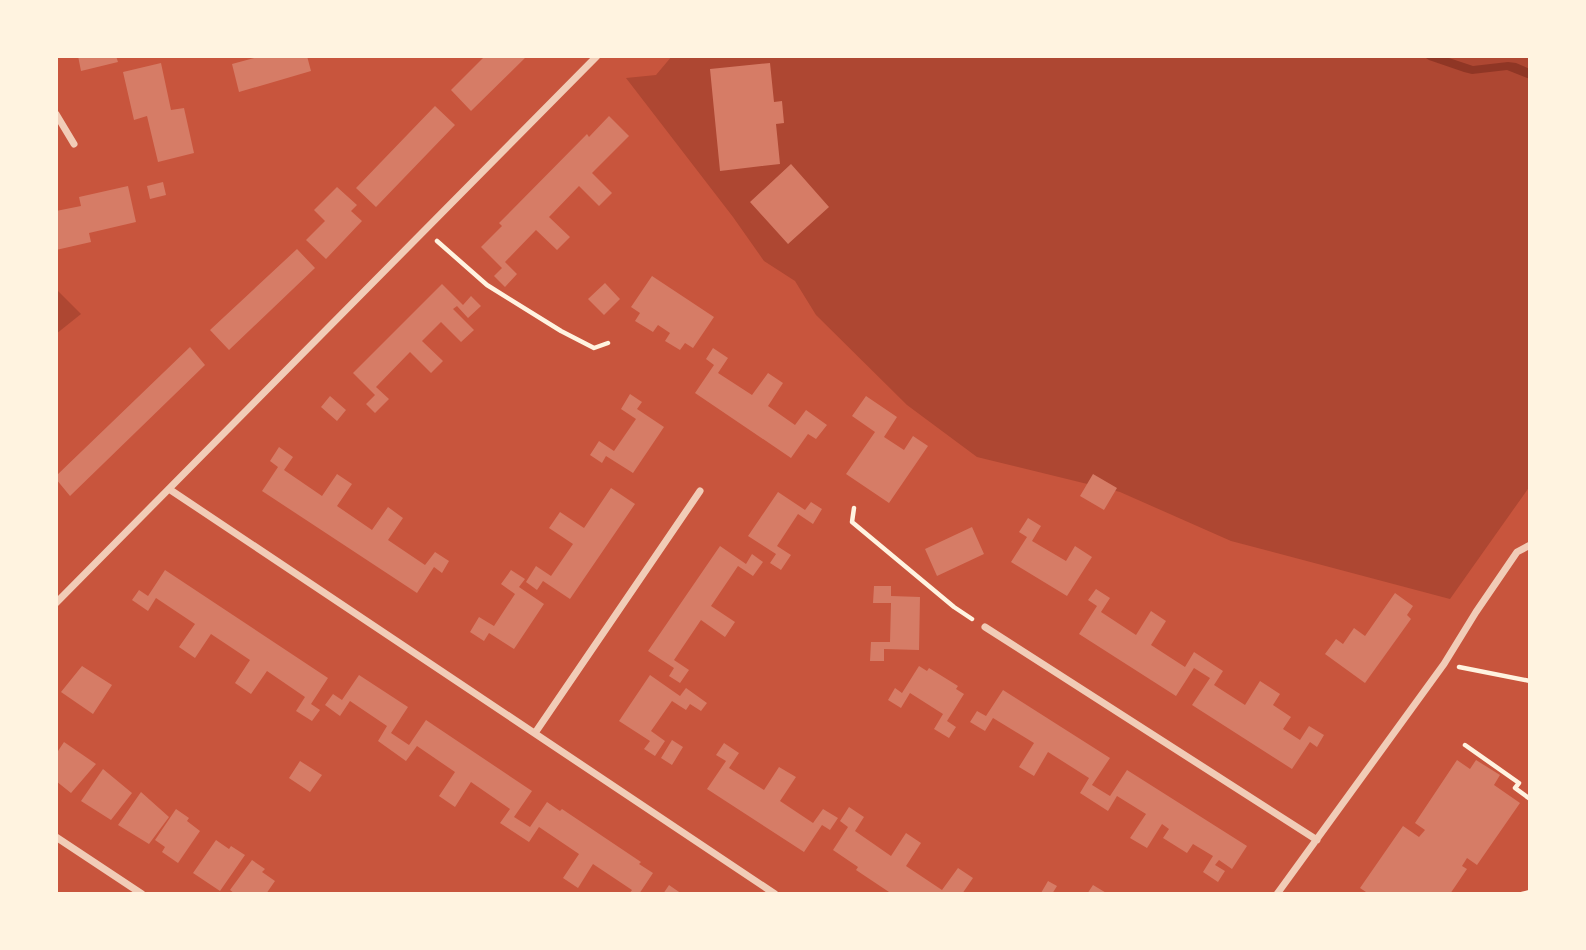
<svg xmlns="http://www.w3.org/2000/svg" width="1586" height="950" font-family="'Public Sans',sans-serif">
<rect width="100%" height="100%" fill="#c8553d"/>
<path fill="#ae4732" d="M672,56H1530V486L1450,599L1231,541L1120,492L977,457L907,405L816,315L795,281L764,261L733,217L626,78L656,75Z
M56,289L81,314L56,334Z"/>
<path fill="#8f3625" d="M1423,56H1443L1473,66L1508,62L1516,63L1530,69V79L1507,70L1472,74L1464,72L1429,60Z"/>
<path fill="#d67c66" d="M78,56H116L118,62L81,71Z
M261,56H307L311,71L239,92L232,64Z
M485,56H527L471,111L451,90Z
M161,63L171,110L184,108L194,153L158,162L147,116L134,120L123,72Z
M770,63L774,102L782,101L784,123L776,124L780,164L720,171L710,69Z
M435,106L455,125L376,207L356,188Z
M609,116L629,136L592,173L612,193L599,206L579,186L549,217L570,237L557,250L536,230L505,262L517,274L505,287L494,276L502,268L481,247L502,226L499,223L587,134L589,137Z
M791,164L829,207L788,244L750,202Z
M163,182L166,195L150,199L147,186Z
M128,186L136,222L89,233L91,242L56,250V211L81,206L79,197Z
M337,187L357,205L351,211L362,221L326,259L306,240L325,221L314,210Z
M297,249L315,268L229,350L210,330Z
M652,276L714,317L693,348L685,343L680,350L665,341L670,333L658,325L653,332L635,321L640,313L631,307Z
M605,283L620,299L604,315L588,299Z
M442,284L463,305L471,296L481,306L468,318L457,306L453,309L474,330L461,342L441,322L422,341L443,361L431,373L410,352L376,387L389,399L375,413L366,404L375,395L353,373Z
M190,347L205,365L70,496L56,479V476Z
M713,348L728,358L718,373L752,395L768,373L783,383L768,406L795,425L806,410L827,425L816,439L808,434L791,458L695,393L714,365L706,359Z
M630,394L642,402L637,409L664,427L633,473L606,456L602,463L590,455L599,441L614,451L636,419L621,409Z
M330,396L346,410L337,421L321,407Z
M866,396L897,417L884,437L904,450L913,436L928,446L889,503L846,474L875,432L852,416Z
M279,447L293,457L284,470L322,496L337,474L352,484L337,506L372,530L388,507L403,518L388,540L425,565L435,552L449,561L442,573L434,567L417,593L262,491L278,467L270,461Z
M1093,474L1117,488L1104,510L1080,496Z
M611,488L635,504L570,599L543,581L537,590L526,582L536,566L551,576L573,544L549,528L560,512L584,528Z
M778,492L805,510L811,502L822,509L813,524L798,514L777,546L791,555L781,570L770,563L776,554L748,536Z
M1028,518L1041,526L1032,541L1066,561L1075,546L1092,557L1067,596L1011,562L1027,537L1019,532Z
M972,527L984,554L937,576L925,549Z
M720,546L746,564L752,554L763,562L753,576L738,566L711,606L735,622L725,637L701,620L674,660L689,670L680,683L669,676L674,668L648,651Z
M165,570L328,678L311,704L320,710L312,721L296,711L305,697L267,671L251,694L235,683L250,660L211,634L195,658L179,647L195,624L156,598L148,611L132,600L139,590L148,596Z
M511,570L525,579L519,587L544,604L514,649L489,633L484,641L470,632L479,617L494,626L515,594L501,584Z
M874,586H891V596L920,597L919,650L884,649V661H870L871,642H890L891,603H873Z
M1096,589L1110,598L1101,612L1136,635L1151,611L1166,621L1151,645L1185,667L1194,652L1223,671L1214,685L1245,705L1260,681L1280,694L1273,705L1291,717L1283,729L1300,740L1309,726L1324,735L1317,747L1310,742L1292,769L1192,705L1210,678L1194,668L1176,696L1079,634L1097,606L1088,600Z
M1395,593L1413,606L1407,615L1411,619L1365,683L1325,654L1336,639L1343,644L1354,628L1365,636Z
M82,666L112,685L93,714L61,692Z
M919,666L927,671L929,668L958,686L956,689L964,694L947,721L956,727L949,738L934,729L943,714L910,693L901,708L888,700L895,688L902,693Z
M359,675L408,707L391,733L409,745L426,720L532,791L514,817L530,827L547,802L560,811L562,809L641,862L639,864L653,873L639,894H629L632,890L593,864L578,888L563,878L579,854L539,827L529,842L500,823L510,809L471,782L455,807L439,796L455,772L417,746L406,761L378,741L387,726L350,701L340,716L325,705L333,694L342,700Z
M650,675L680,696L686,688L707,703L701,711L690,704L686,710L672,701L651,731L665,741L655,756L644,749L650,741L619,721Z
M1003,690L1110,758L1092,785L1110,796L1127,770L1247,846L1232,869L1219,860L1215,865L1225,871L1218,882L1203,872L1213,856L1193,844L1187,853L1163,838L1169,829L1162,824L1147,848L1130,838L1146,814L1117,796L1108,811L1080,793L1089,778L1048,752L1034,776L1019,767L1034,743L993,718L985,731L970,722L977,711L986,716Z
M672,740L683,747L672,765L661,758Z
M64,742L96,764L71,793L56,781V754Z
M724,743L739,753L729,768L764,790L779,767L796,777L780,801L813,823L823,809L838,818L830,830L822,825L804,852L707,789L726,761L716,755Z
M1457,760L1470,769L1476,760L1500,775L1494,785L1520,803L1477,865L1467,858L1462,866L1467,869L1450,894H1369L1360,888L1403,826L1419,837L1425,830L1415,823Z
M300,761L322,775L310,792L289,778Z
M103,769L132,793L111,820L81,801Z
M141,792L169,817L149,844L118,825Z
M849,807L864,817L855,831L891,856L906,833L921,843L906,866L942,890L958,868L973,878L962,894H892L856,870L858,867L833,850L848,827L840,821Z
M176,809L189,818L187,821L200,831L178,863L162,852L165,847L155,840Z
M216,840L229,849L231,846L245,855L220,891L193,873Z
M252,860L265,869L262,872L275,881L266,894H235L230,890Z
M1048,881L1057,886L1052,894H1043L1041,893Z
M669,885L682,894H663Z
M1093,885L1108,894H1087Z"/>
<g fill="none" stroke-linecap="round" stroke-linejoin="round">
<path stroke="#fff3e0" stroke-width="4.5" d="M437,241L487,285L561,331L594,348L608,343
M854,508L852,522L954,607L972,619
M1459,667L1530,681
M1465,745L1519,783L1515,788L1530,799
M1522,894L1530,892"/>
<path stroke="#f1ccb7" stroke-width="7" d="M56,114L74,144
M169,489L775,894
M56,603L597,56
M985,627L1317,840
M535,733L700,491
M56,837L142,894
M1277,894L1444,664L1476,612L1517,552L1530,545"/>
</g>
<rect width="1586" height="950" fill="none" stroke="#fff3e0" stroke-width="116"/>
</svg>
